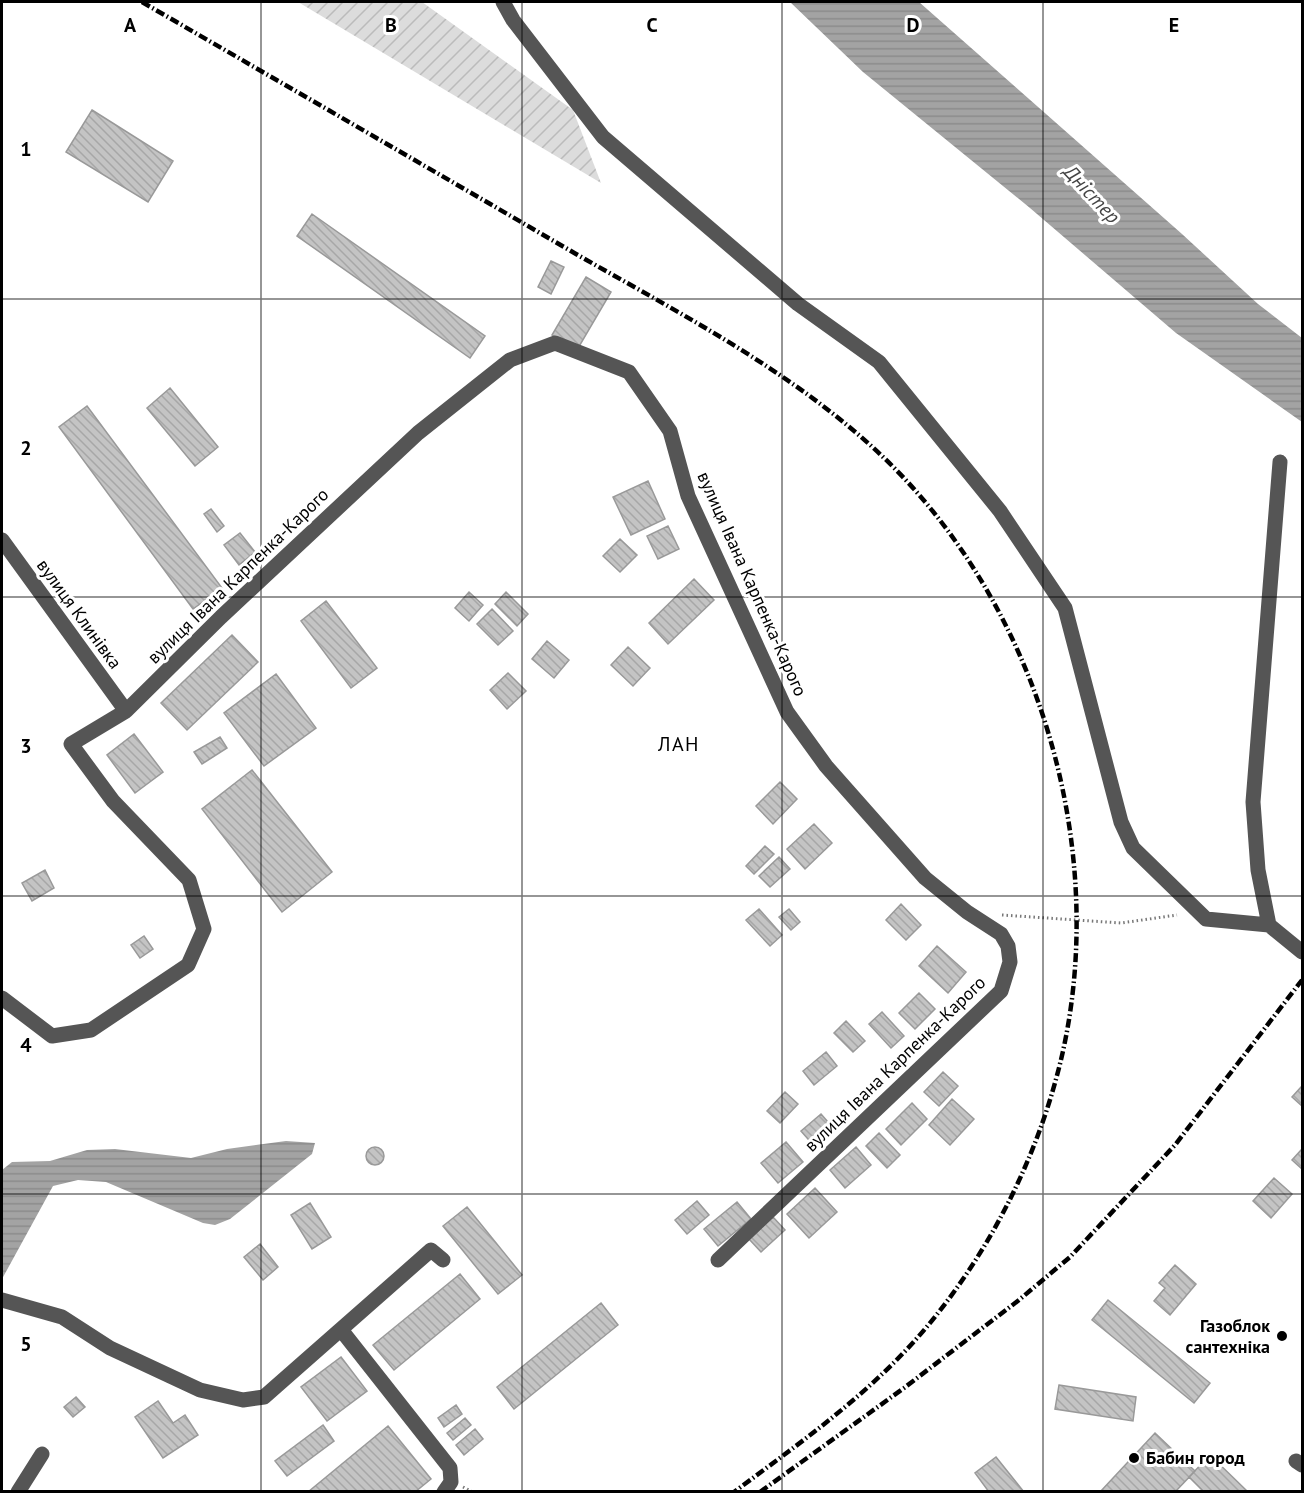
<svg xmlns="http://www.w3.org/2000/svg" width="1304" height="1493" font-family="'PT Sans',sans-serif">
<defs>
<pattern id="garden-furrows" width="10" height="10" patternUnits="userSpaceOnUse" patternTransform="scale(1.5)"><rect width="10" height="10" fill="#dcdcdc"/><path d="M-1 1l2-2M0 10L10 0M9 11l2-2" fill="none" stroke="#bbb"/></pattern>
<pattern id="water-rules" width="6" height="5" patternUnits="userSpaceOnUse" patternTransform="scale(1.5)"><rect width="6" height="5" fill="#a3a3a3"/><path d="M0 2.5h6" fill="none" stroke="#8b8b8b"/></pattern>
<pattern id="building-back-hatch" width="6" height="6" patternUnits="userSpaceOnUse" patternTransform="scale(1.5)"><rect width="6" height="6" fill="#c4c4c4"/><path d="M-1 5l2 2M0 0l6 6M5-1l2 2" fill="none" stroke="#a7a7a7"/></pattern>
</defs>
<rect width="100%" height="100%" fill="#fff"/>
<path fill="url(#garden-furrows)" d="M298,2H422L573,110L601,183Z"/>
<path fill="url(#water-rules)" d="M790,2H919L1182,234L1258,304L1302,338V422L1176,333L1030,208L863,72Z
M286,1141L315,1143L312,1154L230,1219L215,1225L203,1223L106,1182L78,1180L53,1186L2,1279V1170L12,1162L50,1161L87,1150L115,1149L191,1158L227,1149Z"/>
<path fill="url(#building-back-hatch)" stroke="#999" stroke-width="1.5" d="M92,110L173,161L148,202L66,152Z
M312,214L485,336L470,358L297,236Z
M551,261L564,267L551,294L538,287Z
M586,277L611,292L577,350L552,335Z
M170,388L218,447L195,466L147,408Z
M87,406L222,588L193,609L59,427Z
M648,481L665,519L631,535L613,497Z
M211,509L224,526L217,532L204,514Z
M668,526L679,549L658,559L647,536Z
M240,533L255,552L239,565L224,545Z
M620,539L637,555L620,572L603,556Z
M694,579L714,600L668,644L649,623Z
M469,592L483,605L469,621L455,608Z
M506,592L528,614L517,626L495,604Z
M326,601L377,668L351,688L301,621Z
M492,609L513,631L498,645L477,624Z
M232,635L258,662L187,730L161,703Z
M547,641L569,660L554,678L532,659Z
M628,647L650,668L633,686L611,665Z
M508,673L526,691L507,709L490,690Z
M276,674L316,728L264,766L224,713Z
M134,734L163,772L135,793L107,755Z
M220,737L227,748L202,764L194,752Z
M252,770L332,872L282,912L202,809Z
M780,782L797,799L773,824L756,806Z
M814,824L832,843L805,869L787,849Z
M765,846L774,854L754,874L746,866Z
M779,857L790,869L770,887L759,876Z
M45,870L54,888L32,901L22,883Z
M901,904L921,925L906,940L886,920Z
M759,909L782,935L770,946L746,920Z
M789,909L800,922L791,930L779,917Z
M144,936L153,949L140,958L131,945Z
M937,946L966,972L948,993L919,966Z
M919,993L935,1009L915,1029L899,1013Z
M882,1012L904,1036L891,1048L869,1024Z
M846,1021L865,1041L853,1052L834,1033Z
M826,1052L837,1066L814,1085L803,1071Z
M943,1072L958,1086L939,1106L924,1092Z
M1302,1086V1106L1292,1097Z
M785,1092L798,1104L780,1123L767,1111Z
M952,1099L974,1119L950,1145L929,1125Z
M912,1103L927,1119L901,1145L886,1129Z
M821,1114L835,1130L815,1147L801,1131Z
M879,1133L900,1155L887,1168L866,1146Z
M786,1142L803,1162L778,1183L761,1163Z
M856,1147L871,1165L845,1188L830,1170Z
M366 1156a9 9 0 1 1 18 0a9 9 0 1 1-18 0Z
M1302,1149V1169L1292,1160Z
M1274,1178L1292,1194L1271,1218L1253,1201Z
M815,1188L837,1212L809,1238L787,1214Z
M697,1201L709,1215L687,1234L675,1220Z
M737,1202L751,1219L718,1246L704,1229Z
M310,1203L331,1237L312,1249L291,1215Z
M467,1207L522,1275L498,1294L443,1226Z
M773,1217L785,1230L761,1252L749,1239Z
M260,1244L278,1267L263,1280L244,1257Z
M1175,1265L1196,1284L1170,1315L1154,1301L1165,1288L1159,1283Z
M460,1274L480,1299L394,1370L373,1345Z
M1108,1300L1210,1383L1194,1403L1092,1320Z
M601,1303L618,1325L514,1409L497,1387Z
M341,1357L367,1391L327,1421L301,1387Z
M1059,1385L1136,1397L1133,1421L1055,1409Z
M76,1397L85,1407L73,1417L64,1407Z
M158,1401L173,1423L185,1415L198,1435L163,1458L135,1417Z
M456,1405L462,1414L444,1427L438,1418Z
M465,1418L471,1425L453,1440L447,1433Z
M323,1425L334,1441L287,1476L275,1461Z
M388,1426L431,1479L415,1492H308Z
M475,1429L483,1439L464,1455L456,1445Z
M1155,1433L1195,1471L1175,1492H1100Z
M1210,1455L1248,1492H1204L1189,1477Z
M996,1457L1024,1492H989L975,1473Z"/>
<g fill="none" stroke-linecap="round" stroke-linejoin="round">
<path stroke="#777" stroke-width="3" stroke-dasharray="1.5 3" stroke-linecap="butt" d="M1002,915L1121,923L1177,915
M463,1487L473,1492"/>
<path stroke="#555" stroke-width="15" d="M503,2L513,20L603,137L798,304L879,362L1000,511L1065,608L1121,822L1133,848L1206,919L1269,925L1302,952
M2,540L126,711
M1269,925L1258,870L1253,802L1280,462
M2,998L52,1036L91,1030L188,965L204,929L189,880L113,801L71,744L126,711L221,617L418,433L510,360L555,343L629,372L670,431L688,496L787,712L826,766L925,878L967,912L1001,934L1008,946L1010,962L1001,991L718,1260
M2,1300L62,1317L110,1348L200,1390L243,1400L264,1397L431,1250L443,1260
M342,1331L450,1468L451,1482L444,1492
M1296,1461L1302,1465
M18,1492L42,1454"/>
<path stroke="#000" stroke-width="4.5" stroke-dasharray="9 3 1.5 3" stroke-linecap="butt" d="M142,2C287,86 432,170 576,254C681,314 793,372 881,455C1036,602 1109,842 1063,1051C1042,1145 998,1237 938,1313C881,1386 808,1437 734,1492
M760,1492L904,1388L1019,1300L1070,1257L1175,1145L1302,980"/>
</g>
<path fill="none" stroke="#000" stroke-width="1.5" stroke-opacity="0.55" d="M261,2V1492M522,2V1492M782,2V1492M1043,2V1492M2,299H1302M2,597H1302M2,896H1302M2,1194H1302"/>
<g fill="#000" stroke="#fff" stroke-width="2">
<circle cx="1282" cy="1336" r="6"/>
<circle cx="1134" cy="1458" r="6"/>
</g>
<g text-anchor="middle" stroke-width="6" stroke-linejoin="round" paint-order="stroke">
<g font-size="18" fill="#000" stroke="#fff">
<text transform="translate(238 576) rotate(-44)" y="6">вулиця Івана Карпенка-Карого</text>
<text transform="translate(752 584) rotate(66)" y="6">вулиця Івана Карпенка-Карого</text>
<text transform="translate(79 614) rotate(54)" y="6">вулиця Клинівка</text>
<text transform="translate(895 1064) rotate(-44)" y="6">вулиця Івана Карпенка-Карого</text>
</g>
<g font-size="18" font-weight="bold" fill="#000" stroke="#fff" text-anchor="end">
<text x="1270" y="1332">Газоблок<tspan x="1270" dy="21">сантехніка</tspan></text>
<text x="1146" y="1464" text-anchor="start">Бабин город</text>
</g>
<g font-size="20" font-style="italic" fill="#444" stroke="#fff">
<text transform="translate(1092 194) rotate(47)" y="7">Дністер</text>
</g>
<g font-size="20" letter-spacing="1.5" fill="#000" stroke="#fff">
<text x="679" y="751">ЛАН</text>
</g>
</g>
<g font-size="20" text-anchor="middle" font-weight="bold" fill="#000" stroke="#fff" stroke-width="6" stroke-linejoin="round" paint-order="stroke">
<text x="130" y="32">A</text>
<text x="391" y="32">B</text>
<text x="652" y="32">C</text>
<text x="913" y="32">D</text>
<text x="1174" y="32">E</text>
<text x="26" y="156">1</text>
<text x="26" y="455">2</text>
<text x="26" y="753">3</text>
<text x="26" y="1052">4</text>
<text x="26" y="1351">5</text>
</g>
<rect width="1304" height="1493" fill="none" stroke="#000000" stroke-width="6"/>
</svg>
